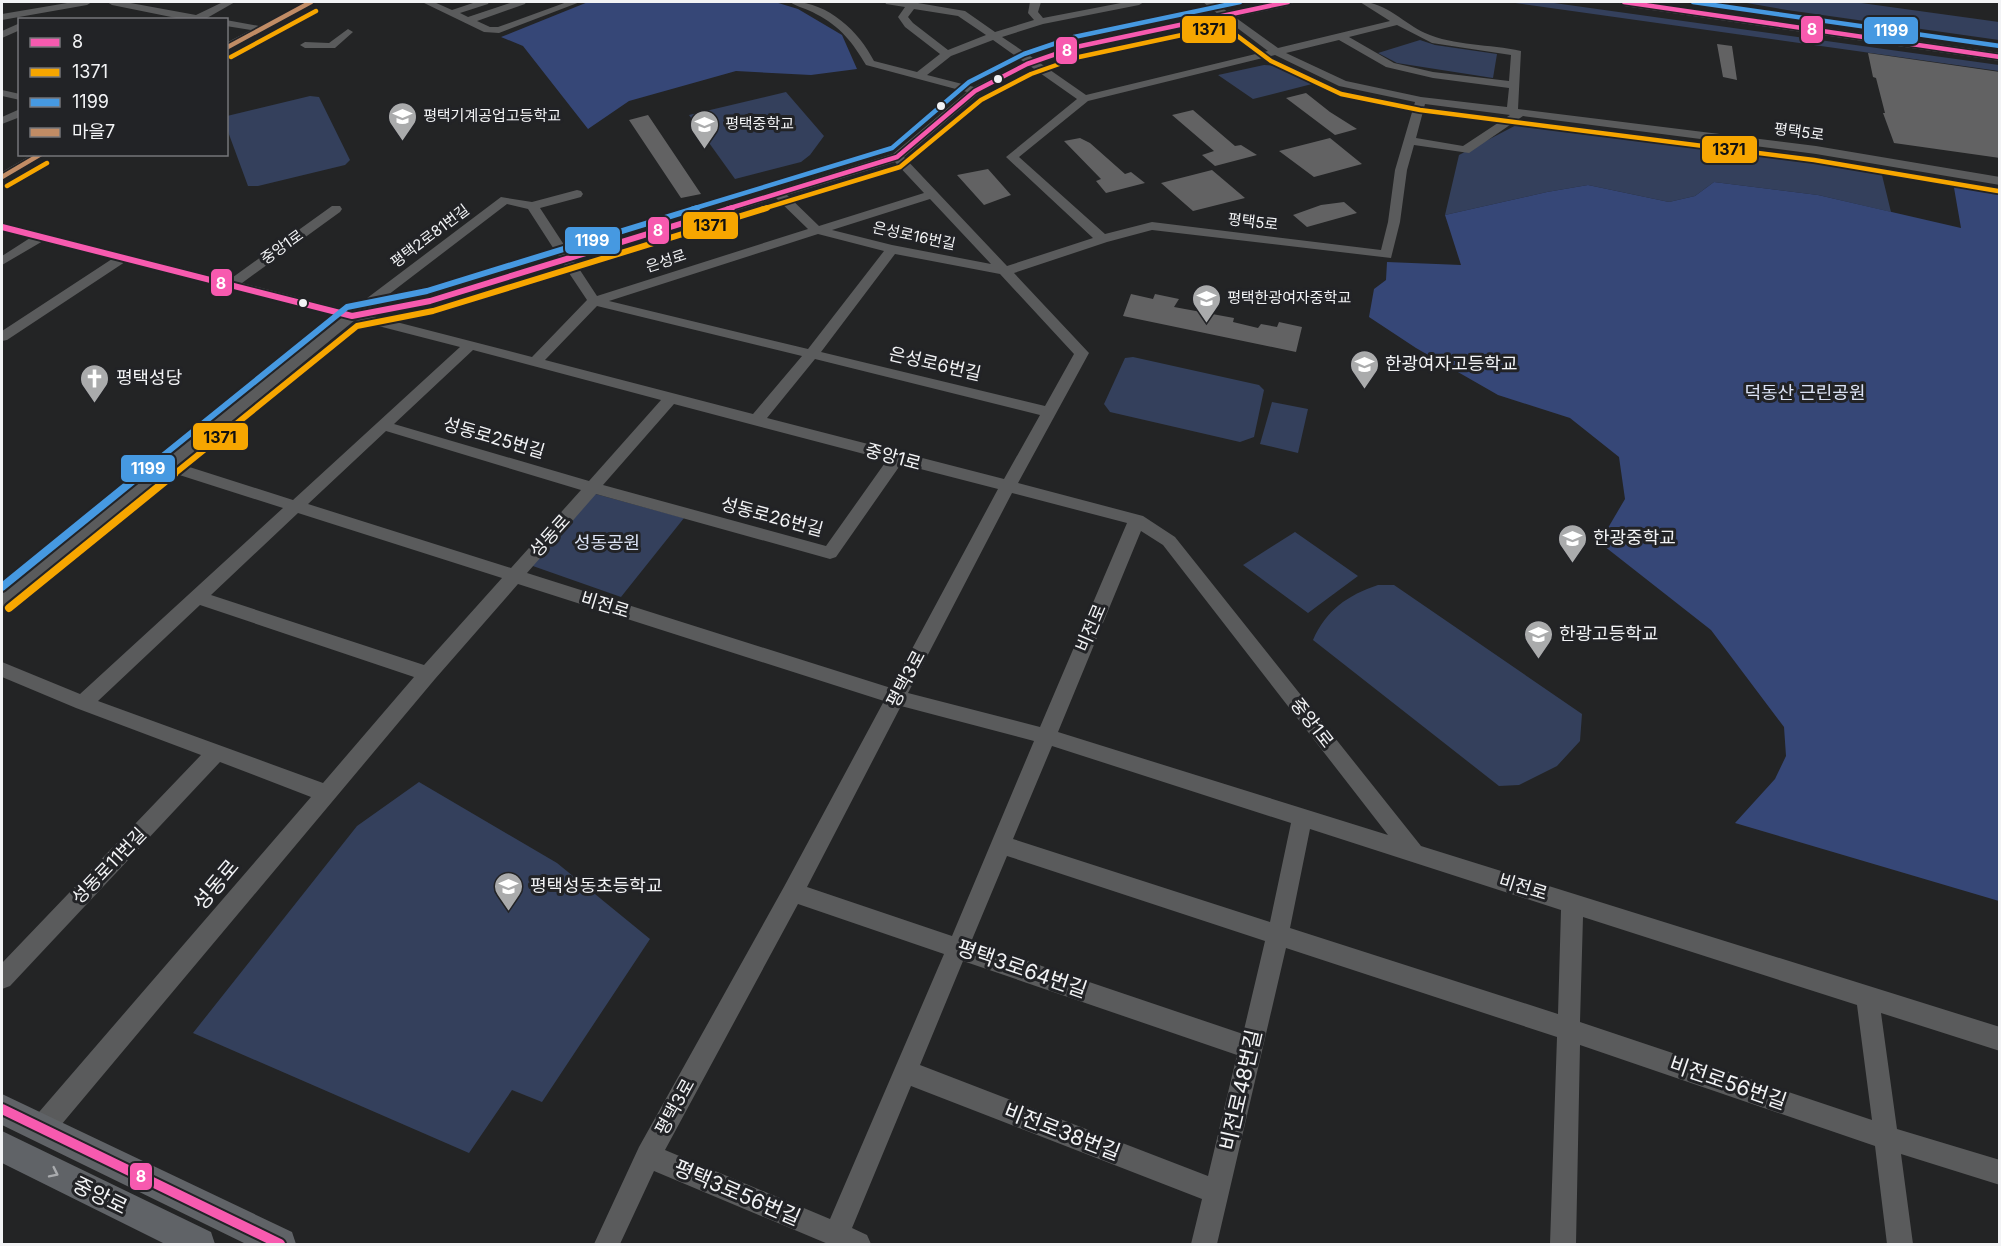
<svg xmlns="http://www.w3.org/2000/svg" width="2001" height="1246" font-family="Inter,'Noto Sans KR',sans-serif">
<rect width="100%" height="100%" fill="#232425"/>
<path fill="#34405c" d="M1508,2H1547L1999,65V71Z
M1741,2H1854L1999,22V40L1787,10Z
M1420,40L1435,45L1497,54L1493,78L1397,63L1378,53Z
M1264,65L1277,66L1312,84L1253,99L1218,75Z
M786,92L824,136L810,155L801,162L735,179L689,115Z
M310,96L319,97L350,160L345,165L258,186H248L227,129V116Z
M1526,120L1798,154L1881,171L1891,212L1818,195L1714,182L1695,196L1669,202L1588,185L1547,192L1445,215L1459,155Z
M1133,357L1259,385L1264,390L1254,437L1240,442L1110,412L1104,404L1125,358Z
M1272,402L1308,409L1298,453L1260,444Z
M592,493L684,518L621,597L530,565Z
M1295,532L1358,576L1308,613L1243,565Z
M1378,585H1394L1582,714L1580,741L1557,766L1519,785L1499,786L1313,640C1326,610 1348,595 1378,585Z
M419,782L557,863L650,939L542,1102L512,1090L469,1153L193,1033L357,826Z"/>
<path fill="#364777" d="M588,2H775L798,9L842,35L857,69L811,75L736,71L629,101L588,129L523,46L501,37Z
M1714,182L1818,195L1961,228L1953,182L1999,190V901L1735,823L1775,779L1786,756L1784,727L1711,630L1604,546L1605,533L1625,499L1619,457L1570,418L1498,395L1416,348L1369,317L1374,289L1386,280L1387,262L1461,265L1445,215L1547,192L1588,185L1669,202L1695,196Z"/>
<path fill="#626263" d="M1717,44L1732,46L1737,80L1723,77Z
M1868,53L2000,72V158L1894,143L1883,113H1885L1876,78L1873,77Z
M1306,93L1330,112L1357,129L1335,135L1286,98Z
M1193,110L1235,146L1241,145L1257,155L1215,166L1202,155L1214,151L1172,115Z
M648,115L701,194L681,198L629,120Z
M1080,138L1090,143L1125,174L1131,172L1145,183L1106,193L1096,181L1101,179L1064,141Z
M1330,138L1362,164L1314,177L1279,151Z
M988,169L1011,195L984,205L957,175Z
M1212,170L1245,198L1193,211L1161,183Z
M1344,202L1357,213L1307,227L1293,215L1321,205Z
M1131,294L1153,299L1155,294L1179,299L1174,307L1234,318L1233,322L1258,328L1261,324L1277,327L1279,322L1302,327L1296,352L1123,316Z"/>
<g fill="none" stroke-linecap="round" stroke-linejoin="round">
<path fill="#5a5b5c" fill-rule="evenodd" d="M73,2H92L87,5L2,20V14Z
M107,2H125L196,15L223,2H235L207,18L209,20H186L112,5Z
M305,2H316L226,51V43L251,30L226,26V20L259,26Z
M422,2H434L452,10L476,2H489L488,4L460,13L468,17L513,2H526L525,4L477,21L490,27H498L567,2H580L499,33L484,32Z
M790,2C826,0 859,31 874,61L917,72L940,54L905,27L898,17L905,7L886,4L885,2H912L965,11L995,32L1034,20L1028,13L1030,2H1041L1038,12L1043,18L1126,2H1144L1139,5L1043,24L1002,37L1033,58L1076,44L1218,14L1203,2H1214L1278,48L1390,21L1360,2C1383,0 1405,24 1425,33C1454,46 1490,44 1521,51L1518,109L1816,146L2000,177V185L1816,154L1523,116L1469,153L1414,145L1407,170L1400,222L1391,258L1152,230L1107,242L1014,273L1089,353L1018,483L1143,516L1175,537L1421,846L2000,1027V1051L1881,1013L1897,1129L2000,1160V1185L1901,1154L1913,1244H1887L1875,1146L1580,1045L1576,1244H1550L1557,1037L1286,948L1217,1244H1191L1202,1199L911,1086L852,1228L867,1235L871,1244H828L654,1171L620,1244H594L639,1147L785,885L884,701L518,584L435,679L51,1137L42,1140L33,1137L30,1128L33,1119L311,797L220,762L10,986L2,989V963L201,755L76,708L2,677V662L80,694L283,508L170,472L8,605L2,607V591L342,317L125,262L7,340L2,341V331L112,259L43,241L2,265V256L30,238L2,231V223L229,280L332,206H340L342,209L340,212L242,283L350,311L501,197L532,202L577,190L581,191L583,194L581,197L540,208L570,254L893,154L967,92L866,65C853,43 840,26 816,14C808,9 797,7 790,2ZM914,9L958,16L986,35L948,50L913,23L908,17ZM1224,18L1268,51L1086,95L1040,63L1079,50ZM1397,25L1432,43L1511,55L1509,81L1433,72L1394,63L1349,37ZM993,40L1024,62L974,87L927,75L951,56ZM1339,40L1386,67L1433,78L1509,88L1507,107L1421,97L1346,81L1286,53ZM1275,55L1339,86L1415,102L1395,170L1388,222L1381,250L1152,222L1105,234L1019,157L1088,101ZM1030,66L1077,99L1006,157L1093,238L1007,266L904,157L979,93ZM1425,104L1510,115L1463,146L1416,138ZM895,162L924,193L819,226L787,195ZM776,198L808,229L597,296L574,261ZM930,199L991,264L892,245L832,230ZM507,204L528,209L559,257L428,297L371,308ZM818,234L884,251L808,349L609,301ZM895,254L1000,274L1074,354L1045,406L821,352ZM563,264L587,300L532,357L373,316L435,304ZM597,306L802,356L753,414L545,360ZM355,320L460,347L293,500L180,464ZM473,350L661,400L589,481L394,424ZM815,359L1040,415L1004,479L767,418ZM674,404L887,460L826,546L603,485ZM386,431L581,490L511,568L308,504ZM901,464L998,489L891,688L527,573L596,494L830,559L836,557ZM1012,493L1127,523L1040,727L908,693ZM298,513L502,578L424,665L211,595ZM1141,531L1163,545L1388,835L1058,732ZM200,605L414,677L323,783L98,701ZM901,706L1034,741L952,936L807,887ZM1052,746L1291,823L1270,922L1013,839ZM1310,829L1561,910L1558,1014L1290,928ZM1007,856L1265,941L1243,1034L971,942ZM798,904L944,954L830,1219L665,1150ZM1583,917L1857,1005L1872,1120L1580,1022ZM963,961L1237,1055L1208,1176L920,1065Z
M20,23V30L2,38V31Z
M348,29L353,32L335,48H305L300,45L305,42L329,43Z
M2,90L20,94V100L2,96Z
M20,109V117L2,124V117Z
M33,154H48L2,181V172Z"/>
<path fill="#606367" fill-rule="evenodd" d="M1273,2H1294L1288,6L1226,19L1220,15L1222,12Z
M1618,2H1646L2000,53V61L1624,6Z
M2,1094L292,1232L296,1244H246L2,1125Z
M2,1131L211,1232L215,1244H165L2,1163Z"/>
<defs>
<path id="bus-1-far2" d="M1624,2L2000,57
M727,209L897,157L975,91L1027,64L1076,47L1288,2"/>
<path id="bus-1-far1" d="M2,227L352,316L430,301L732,208"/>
<path id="bus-1" d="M2,1109L280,1244"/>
<path id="bus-2-far2" d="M231,57L316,11
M7,186L47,163
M762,209L900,167L981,100L1031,74L1079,57L1224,26L1271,61L1341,94L1420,110L1814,160L1998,191"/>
<path id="bus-2-far1" d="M173,475L357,326L433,311L767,208"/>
<path id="bus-2" d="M9,608L174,474"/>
<path id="bus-3-far2" d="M1693,2L2000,46
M692,209L892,148L969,82L1024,54L1074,37L1240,2"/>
<path id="bus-3-far1" d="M139,475L347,307L427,291L697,208"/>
<path id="bus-3" d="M2,587L141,474"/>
<path id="bus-4" d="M226,48L311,2
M2,177L41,154"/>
</defs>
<use href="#bus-1-far2" stroke="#222326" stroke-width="8"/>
<use href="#bus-1-far1" stroke="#222326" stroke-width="10"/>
<use href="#bus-1" stroke="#222326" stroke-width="14"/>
<use href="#bus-2-far2" stroke="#222326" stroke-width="8"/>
<use href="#bus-2-far1" stroke="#222326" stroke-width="10"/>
<use href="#bus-2" stroke="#222326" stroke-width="12"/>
<use href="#bus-3-far2" stroke="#222326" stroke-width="8"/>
<use href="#bus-3-far1" stroke="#222326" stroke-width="10"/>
<use href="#bus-3" stroke="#222326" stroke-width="12"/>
<use href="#bus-4" stroke="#222326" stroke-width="8"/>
<use href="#bus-1-far2" stroke="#f75aaf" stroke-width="4.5"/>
<use href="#bus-1-far1" stroke="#f75aaf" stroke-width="6"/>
<use href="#bus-1" stroke="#f75aaf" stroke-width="10"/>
<use href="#bus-2-far2" stroke="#f7a600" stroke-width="4.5"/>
<use href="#bus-2-far1" stroke="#f7a600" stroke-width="6"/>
<use href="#bus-2" stroke="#f7a600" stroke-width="8"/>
<use href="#bus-3-far2" stroke="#4699e1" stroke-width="4.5"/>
<use href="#bus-3-far1" stroke="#4699e1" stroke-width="6"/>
<use href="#bus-3" stroke="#4699e1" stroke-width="8"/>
<use href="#bus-4" stroke="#c18c65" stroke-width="4.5"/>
</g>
<defs><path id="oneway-chevron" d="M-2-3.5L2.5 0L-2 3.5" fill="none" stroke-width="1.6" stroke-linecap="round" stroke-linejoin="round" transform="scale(1.5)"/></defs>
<use stroke="#a9abae" href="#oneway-chevron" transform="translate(54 1173) rotate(26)"/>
<defs>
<symbol id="school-pin" viewBox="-11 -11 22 30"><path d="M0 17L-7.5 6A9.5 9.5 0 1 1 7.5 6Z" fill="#aaabac" stroke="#222326"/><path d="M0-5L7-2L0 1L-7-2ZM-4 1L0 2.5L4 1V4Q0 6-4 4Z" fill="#fff"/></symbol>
<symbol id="church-pin" viewBox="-11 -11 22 30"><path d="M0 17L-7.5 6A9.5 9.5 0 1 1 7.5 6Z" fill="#aaabac" stroke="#222326"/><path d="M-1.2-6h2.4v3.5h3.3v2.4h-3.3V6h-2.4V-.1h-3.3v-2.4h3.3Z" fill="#fff"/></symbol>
</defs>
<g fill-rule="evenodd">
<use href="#school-pin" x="386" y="100" width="33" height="45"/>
<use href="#school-pin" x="688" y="108" width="33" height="45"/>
<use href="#school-pin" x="1190" y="282" width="33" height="45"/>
<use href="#school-pin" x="1348" y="348" width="33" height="45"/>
<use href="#church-pin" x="78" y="362" width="33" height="45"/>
<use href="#school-pin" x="1556" y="522" width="33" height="45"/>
<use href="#school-pin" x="1522" y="618" width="33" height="45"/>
<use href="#school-pin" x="492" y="870" width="33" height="45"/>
</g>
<g fill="#f2f3f5" stroke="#222326" stroke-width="2">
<circle cx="998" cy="79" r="5"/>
<circle cx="941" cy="106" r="5"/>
<circle cx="303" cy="303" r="5"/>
</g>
<g text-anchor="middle" stroke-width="6" stroke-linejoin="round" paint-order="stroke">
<g font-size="15" fill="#f2f3f5" stroke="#222326" text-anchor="start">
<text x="423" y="121">평택기계공업고등학교</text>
<text x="725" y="129">평택중학교</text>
<text x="1227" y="303">평택한광여자중학교</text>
</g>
<g font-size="15" fill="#f2f3f5" stroke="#222326">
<text transform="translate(1799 132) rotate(8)" y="5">평택5로</text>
<text transform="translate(1253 222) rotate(7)" y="5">평택5로</text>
<text transform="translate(430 236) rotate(-37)" y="5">평택2로81번길</text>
<text transform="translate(914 236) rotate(12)" y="5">은성로16번길</text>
<text transform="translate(282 247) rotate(-35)" y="5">중앙1로</text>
<text transform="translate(666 261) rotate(-18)" y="5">은성로</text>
</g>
<g font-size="18" fill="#f2f3f5" stroke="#222326">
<text transform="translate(935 364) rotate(13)" y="6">은성로6번길</text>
<text transform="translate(494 438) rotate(16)" y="6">성동로25번길</text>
<text transform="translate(893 457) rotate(15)" y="6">중앙1로</text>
<text transform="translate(772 517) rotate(15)" y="6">성동로26번길</text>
<text transform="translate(550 536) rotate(-48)" y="6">성동로</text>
<text transform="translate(605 605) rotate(17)" y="6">비전로</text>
<text transform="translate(1091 628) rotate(-67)" y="6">비전로</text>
<text transform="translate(906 679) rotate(-62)" y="6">평택3로</text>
<text transform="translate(1312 723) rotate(52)" y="6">중앙1로</text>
<text transform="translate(109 866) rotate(-46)" y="6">성동로11번길</text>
<text transform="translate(1523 887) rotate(17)" y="6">비전로</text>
<text transform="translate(675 1107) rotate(-61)" y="6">평택3로</text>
</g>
<g font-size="18" fill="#f2f3f5" stroke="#222326" text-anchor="start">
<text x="1385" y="370">한광여자고등학교</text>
<text x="116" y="384">평택성당</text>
<text x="1593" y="544">한광중학교</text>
<text x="1559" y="640">한광고등학교</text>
<text x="530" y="892">평택성동초등학교</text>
</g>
<g font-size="18" fill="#dde4f6" stroke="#222326">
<text x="1805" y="399">덕동산 근린공원</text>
<text x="607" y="549">성동공원</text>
</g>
<g font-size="21" fill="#f2f3f5" stroke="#222326">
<text transform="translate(216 885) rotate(-50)" y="7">성동로</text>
<text transform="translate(1022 969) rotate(19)" y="7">평택3로64번길</text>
<text transform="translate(1728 1083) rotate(19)" y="7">비전로56번길</text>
<text transform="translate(1241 1090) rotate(-77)" y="7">비전로48번길</text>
<text transform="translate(1062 1132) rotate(21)" y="7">비전로38번길</text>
<text transform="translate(737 1193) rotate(23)" y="7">평택3로56번길</text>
<text transform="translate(100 1196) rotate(26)" y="7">중앙로</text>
</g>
</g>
<g stroke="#222326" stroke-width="2">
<rect x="1181" y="15" width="56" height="29" rx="6" fill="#f7a600"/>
<rect x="1800" y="15" width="24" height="29" rx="6" fill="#f75aaf"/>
<rect x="1863" y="16" width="56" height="29" rx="6" fill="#4699e1"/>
<rect x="1055" y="36" width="23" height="29" rx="6" fill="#f75aaf"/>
<rect x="1701" y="135" width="57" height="29" rx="6" fill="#f7a600"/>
<rect x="682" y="211" width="57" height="29" rx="6" fill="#f7a600"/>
<rect x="647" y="216" width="23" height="29" rx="6" fill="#f75aaf"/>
<rect x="564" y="226" width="57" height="29" rx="6" fill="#4699e1"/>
<rect x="210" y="268" width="23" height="29" rx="6" fill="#f75aaf"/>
<rect x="192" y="422" width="57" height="29" rx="6" fill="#f7a600"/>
<rect x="120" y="454" width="56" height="29" rx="6" fill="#4699e1"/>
<rect x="129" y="1162" width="24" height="29" rx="6" fill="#f75aaf"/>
</g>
<g font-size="16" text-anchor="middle" font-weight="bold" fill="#fff">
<text x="1812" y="35">8</text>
<text x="1891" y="36">1199</text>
<text x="1067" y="56">8</text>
<text x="658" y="236">8</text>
<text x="592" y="246">1199</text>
<text x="221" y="289">8</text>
<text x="148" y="474">1199</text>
<text x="141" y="1182">8</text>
</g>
<g font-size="16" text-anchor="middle" font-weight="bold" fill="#111">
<text x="1209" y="35">1371</text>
<text x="1729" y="155">1371</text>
<text x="710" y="231">1371</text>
<text x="220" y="443">1371</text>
</g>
<rect width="2001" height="1246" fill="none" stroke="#f2f3f5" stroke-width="6"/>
<rect x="18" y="18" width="210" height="138" fill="#222326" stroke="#757679" stroke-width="1.5"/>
<rect x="30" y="38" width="30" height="9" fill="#f75aaf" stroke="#757679" stroke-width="1.5"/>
<text x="72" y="48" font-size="18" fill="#f2f3f5">8</text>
<rect x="30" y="68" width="30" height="9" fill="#f7a600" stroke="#757679" stroke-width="1.5"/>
<text x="72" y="78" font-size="18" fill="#f2f3f5">1371</text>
<rect x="30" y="98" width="30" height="9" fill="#4699e1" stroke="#757679" stroke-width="1.5"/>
<text x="72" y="108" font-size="18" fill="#f2f3f5">1199</text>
<rect x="30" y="128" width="30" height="9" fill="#c18c65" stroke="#757679" stroke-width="1.5"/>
<text x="72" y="138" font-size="18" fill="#f2f3f5">마을7</text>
</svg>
